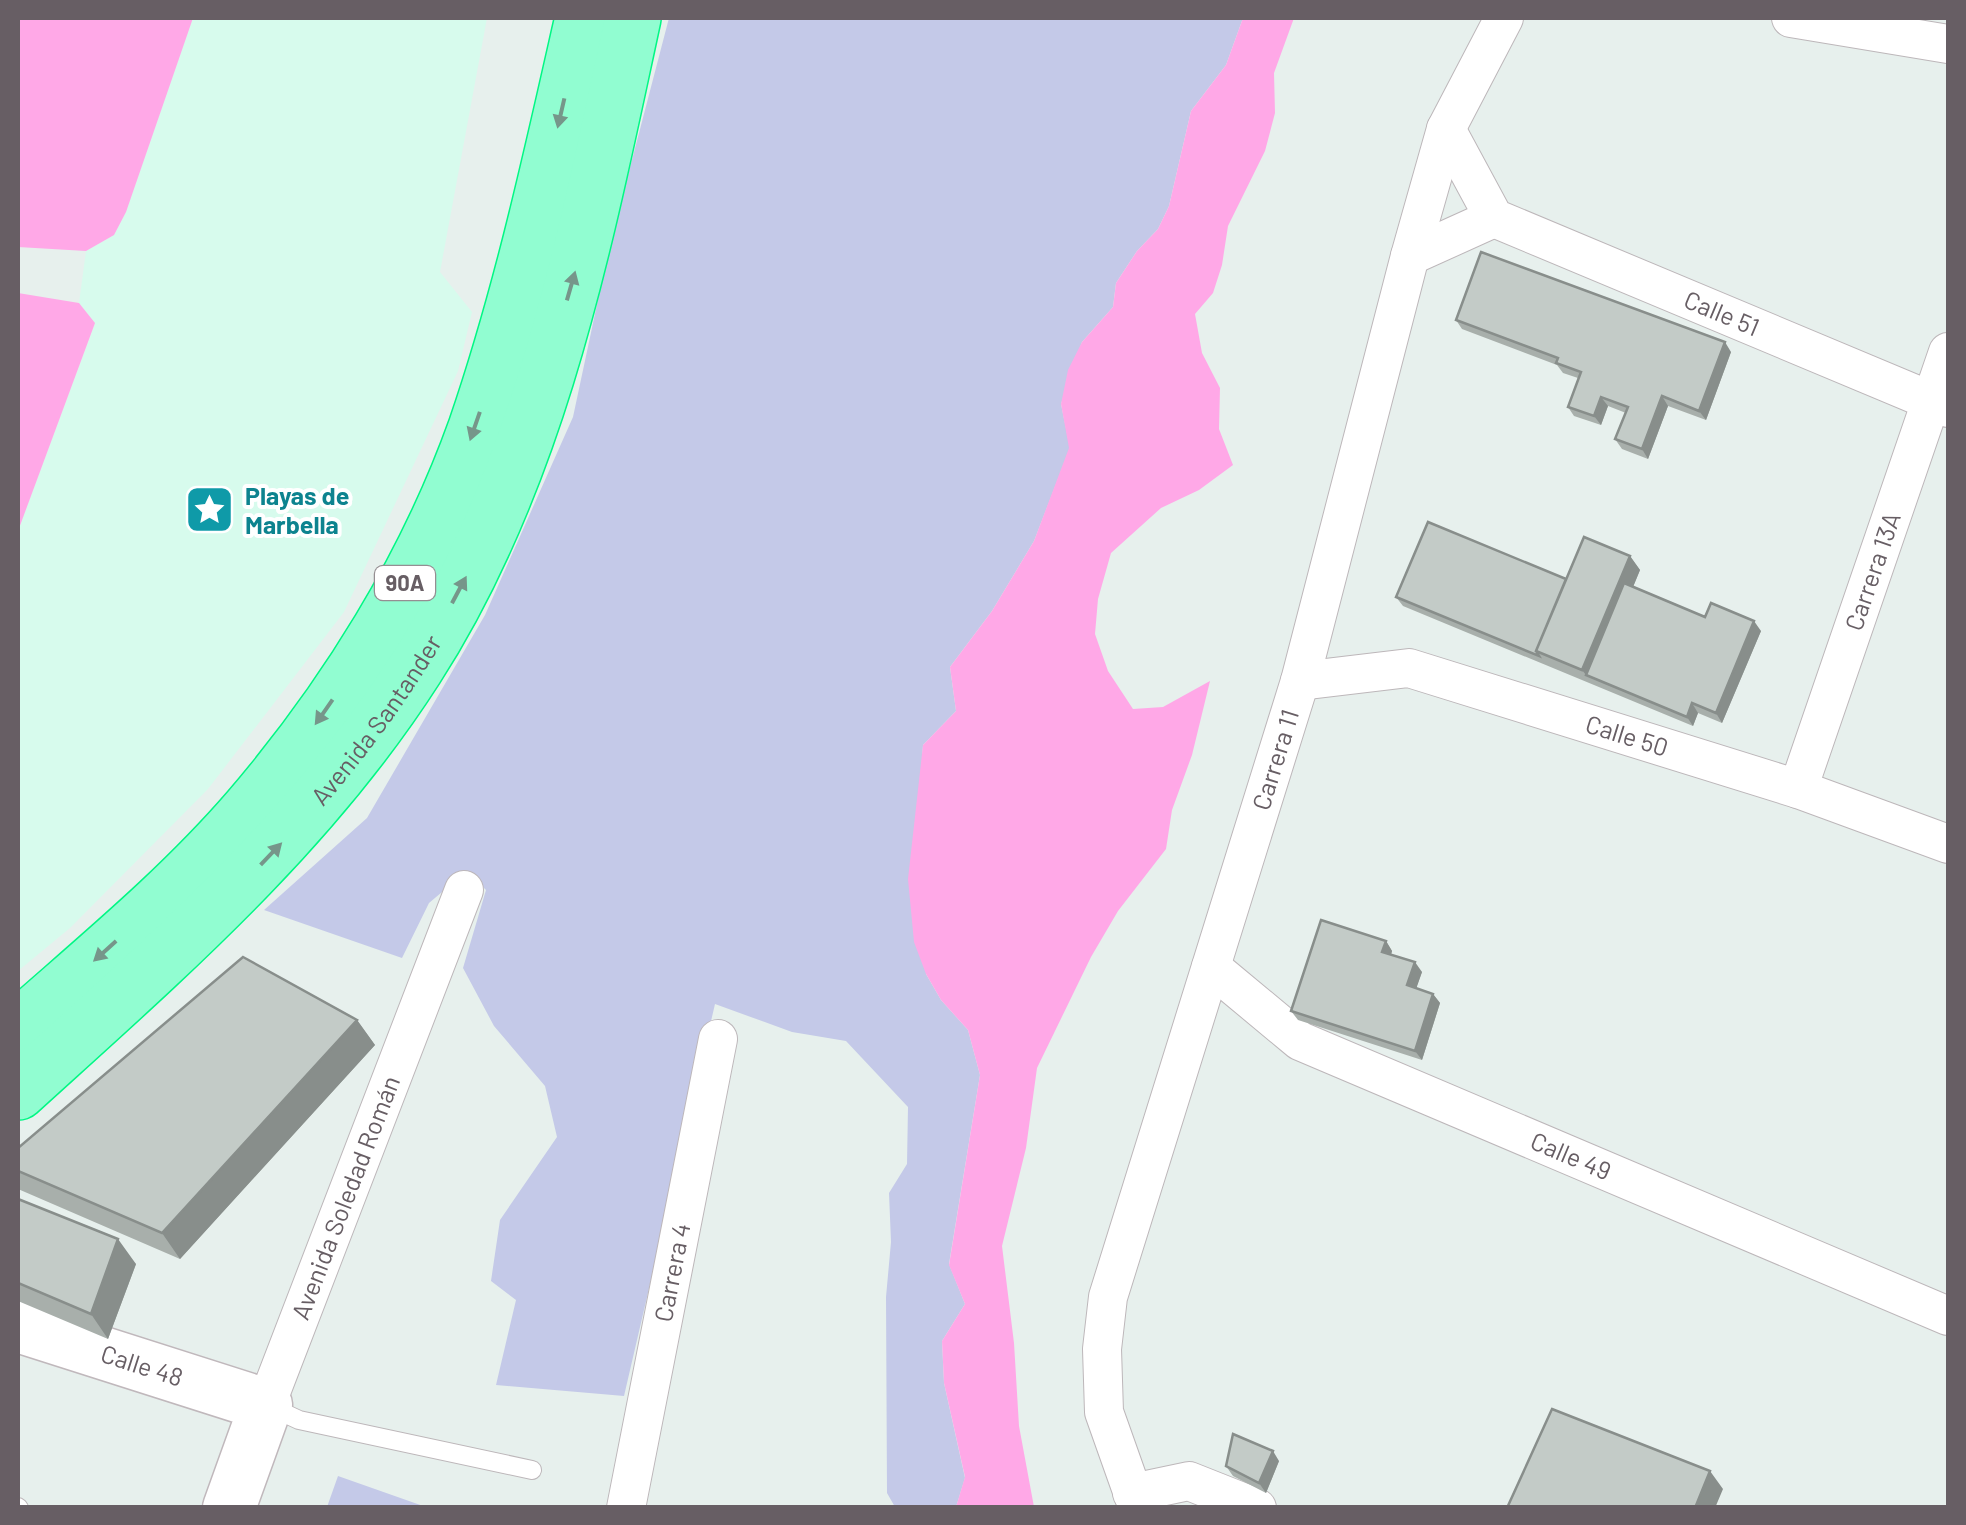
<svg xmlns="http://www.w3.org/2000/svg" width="1966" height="1525" font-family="Barlow,sans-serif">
<rect width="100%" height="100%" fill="#e7f0ed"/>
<path fill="#c4c9e8" d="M669,18H1243L1226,65L1191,111L1169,206L1158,229L1137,251L1116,283L1113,307L1082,342L1061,404L1070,448L1034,541L992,611L950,667L956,711L923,745L920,790L926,974L941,1000L968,1030L980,1075L949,1264L965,1304L942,1341L944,1383L965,1478L956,1507H895L887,1493L886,1297L891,1242L889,1193L907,1164L908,1107L846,1041L792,1032L715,1004L624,1396L496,1385L516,1300L491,1281L500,1220L557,1137L545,1086L494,1026L463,968L486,890L467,871L429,903L402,958L264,910L367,818L485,615L573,417L609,248Z
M338,1476L426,1507H327Z"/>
<path fill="#d7fbed" d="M193,18H487L440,272L472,312L458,371L344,612L208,789L70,928L18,971V531L95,324L79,303L86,251L114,235L126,212Z"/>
<path fill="#ffa8e7" d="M18,18H193L126,212L114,235L86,251L18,247Z
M1243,18H1294L1274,73L1275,113L1265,151L1228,226L1222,265L1213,293L1195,314L1202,353L1220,388L1219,429L1233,465L1199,490L1161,508L1111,553L1098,599L1095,634L1108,671L1133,709L1163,707L1210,681L1192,755L1172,810L1166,849L1118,911L1091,957L1037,1068L1026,1148L1002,1246L1014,1343L1019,1426L1034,1507H956L965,1477L944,1383L942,1341L965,1304L949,1265L980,1075L968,1030L941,1000L926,974L914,942L908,879L923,745L956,711L950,667L992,611L1034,541L1069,448L1061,404L1068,370L1082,342L1113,307L1116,283L1137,251L1158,229L1169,206L1191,111L1226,65Z
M18,293L79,303L95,323L18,531Z"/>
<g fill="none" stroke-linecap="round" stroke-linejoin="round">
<defs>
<path id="lane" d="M271,1407L299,1420L532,1470
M18,1507L19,1508"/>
<g id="street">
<path d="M1791,18L1948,44"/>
<path id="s1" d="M1446,129L1494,218L1948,408"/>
<path d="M1410,256L1494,218"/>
<path id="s2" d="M1300,681L1409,668L1798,789L1948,844"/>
<path id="s3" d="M1798,789L1948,352"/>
<path id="s4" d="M1211,967L1300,1041L1948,1316"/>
<path id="s5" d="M266,1405L464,890"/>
<path d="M1132,1493L1189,1481L1257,1508"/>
<path id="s6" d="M626,1508L718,1039"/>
<path id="s7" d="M1138,1508L1104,1412L1102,1349L1108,1297L1300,681L1410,256L1446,129L1504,18"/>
</g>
<g id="secondary">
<path id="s8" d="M18,1326L266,1405L229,1508"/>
</g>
<g id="highway">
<path d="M18,1028C97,958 179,891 249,810C345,698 426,568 476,428C522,294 552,155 583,18"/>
<path id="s9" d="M18,1092C162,961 310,834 416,668C541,474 585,239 633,18"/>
</g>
</defs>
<use href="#lane" stroke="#bdb7ba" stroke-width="20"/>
<use href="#street" stroke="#bdb7ba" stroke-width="40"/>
<use href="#secondary" stroke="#c0b8bc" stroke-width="55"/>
<use href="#highway" stroke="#00f784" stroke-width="58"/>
<use href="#lane" stroke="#fff" stroke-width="18"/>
<use href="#street" stroke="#fff" stroke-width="38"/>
<use href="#secondary" stroke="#fff" stroke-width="52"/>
<use href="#highway" stroke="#91fdd1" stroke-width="55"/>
</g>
<path fill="#a8afab" d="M1456,320L1731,352L1706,420L1668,406L1648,459L1622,449L1615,439L1626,413L1608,406L1601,425L1574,416L1568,407L1578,378L1563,373L1557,365L1462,329Z
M1630,556L1640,570L1633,587L1705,617L1761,631L1722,723L1698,713L1693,726L1403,606L1396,597L1566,579Z
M1386,941L1392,951L1391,955L1422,972L1416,988L1433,994L1440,1003L1422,1060L1298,1020L1291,1011Z
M357,1020L375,1045L180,1259L18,1189V1148Z
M18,1199L136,1264L108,1339L18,1301Z
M1279,1461L1266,1493L1233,1476L1226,1466Z"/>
<path fill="#888e8b" d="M1725,342L1731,352L1706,420L1699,411Z
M1662,396L1668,406L1648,459L1642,449Z
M1601,397L1608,406L1601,425L1594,416Z
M1630,556L1640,570L1595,679L1586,675L1582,670Z
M1754,621L1761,631L1722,723L1716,713Z
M1692,703L1698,713L1693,726L1687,717Z
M1386,941L1392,951L1389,961L1382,952Z
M1415,962L1422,972L1414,995L1407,985Z
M1433,994L1440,1003L1422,1060L1415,1051Z
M357,1020L375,1045L180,1259L162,1233Z
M118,1239L136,1264L108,1339L91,1314Z
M1273,1451L1279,1461L1266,1493L1259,1483Z
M1710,1471L1723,1489L1715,1508H1695Z"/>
<path fill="#c3cbc7" stroke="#888e8b" stroke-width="2.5" d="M1481,252L1725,342L1699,411L1662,396L1642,449L1615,439L1628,407L1601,397L1594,416L1568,407L1581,372L1556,363L1558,358L1456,320Z
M1428,522L1566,579L1536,651L1539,656L1396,597Z
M1584,537L1630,556L1582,670L1536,651Z
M1624,583L1705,617L1711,603L1754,621L1716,713L1692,703L1687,717L1586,675Z
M1321,920L1386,941L1382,952L1415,962L1407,985L1433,994L1415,1051L1291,1011Z
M243,957L357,1020L162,1233L18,1171V1148Z
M18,1199L118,1239L91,1314L18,1283Z
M1552,1409L1710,1471L1695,1508H1507Z
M1233,1434L1273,1451L1259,1483L1226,1466Z"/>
<defs><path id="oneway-solid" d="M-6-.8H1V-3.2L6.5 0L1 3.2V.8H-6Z" transform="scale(2.5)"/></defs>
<g fill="#76968a">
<use href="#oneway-solid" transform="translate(561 113) rotate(103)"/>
<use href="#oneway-solid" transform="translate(571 286) rotate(-74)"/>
<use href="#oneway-solid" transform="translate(475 426) rotate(109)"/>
<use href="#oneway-solid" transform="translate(459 590) rotate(-62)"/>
<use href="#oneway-solid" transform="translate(324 712) rotate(125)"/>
<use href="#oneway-solid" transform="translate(271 854) rotate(-46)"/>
<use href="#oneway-solid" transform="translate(105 951) rotate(138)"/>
</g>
<defs>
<symbol id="sight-square" viewBox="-11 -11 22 22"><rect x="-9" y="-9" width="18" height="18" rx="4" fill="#0f9aa8" stroke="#fff"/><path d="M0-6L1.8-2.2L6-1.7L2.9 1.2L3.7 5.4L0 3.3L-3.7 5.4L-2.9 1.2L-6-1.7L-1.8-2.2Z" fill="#fff"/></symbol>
</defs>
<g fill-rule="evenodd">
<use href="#sight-square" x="182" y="482" width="55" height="55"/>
</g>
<g text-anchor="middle" stroke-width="8" stroke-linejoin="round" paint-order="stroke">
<rect fill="#fff" stroke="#958e92" stroke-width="2.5" x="375" y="566" width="60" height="34" rx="8"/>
<g font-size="22" font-weight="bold" fill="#675e64">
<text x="405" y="591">90A</text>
</g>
<g font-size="25" fill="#675e64" stroke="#fff">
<text dy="9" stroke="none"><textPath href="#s1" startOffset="348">Calle 51</textPath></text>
<text dy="9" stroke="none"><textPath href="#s3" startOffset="230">Carrera 13A</textPath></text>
<text dy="9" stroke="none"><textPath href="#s9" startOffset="518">Avenida Santander</textPath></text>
<text dy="9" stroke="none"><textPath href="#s2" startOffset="338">Calle 50</textPath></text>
<text dy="9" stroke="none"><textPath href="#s7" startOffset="780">Carrera 11</textPath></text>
<text dy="9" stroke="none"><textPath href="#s4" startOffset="410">Calle 49</textPath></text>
<text dy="9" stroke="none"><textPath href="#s5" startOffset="222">Avenida Soledad Román</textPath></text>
<text dy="9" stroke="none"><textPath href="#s6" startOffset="240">Carrera 4</textPath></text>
<text dy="9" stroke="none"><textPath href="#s8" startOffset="130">Calle 48</textPath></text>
</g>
<g font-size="25" font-weight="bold" fill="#0d838f" stroke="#fff" text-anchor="start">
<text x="245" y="505">Playas de<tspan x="245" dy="29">Marbella</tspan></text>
</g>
</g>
<rect width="1966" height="1525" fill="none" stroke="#675e64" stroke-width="40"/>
</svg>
